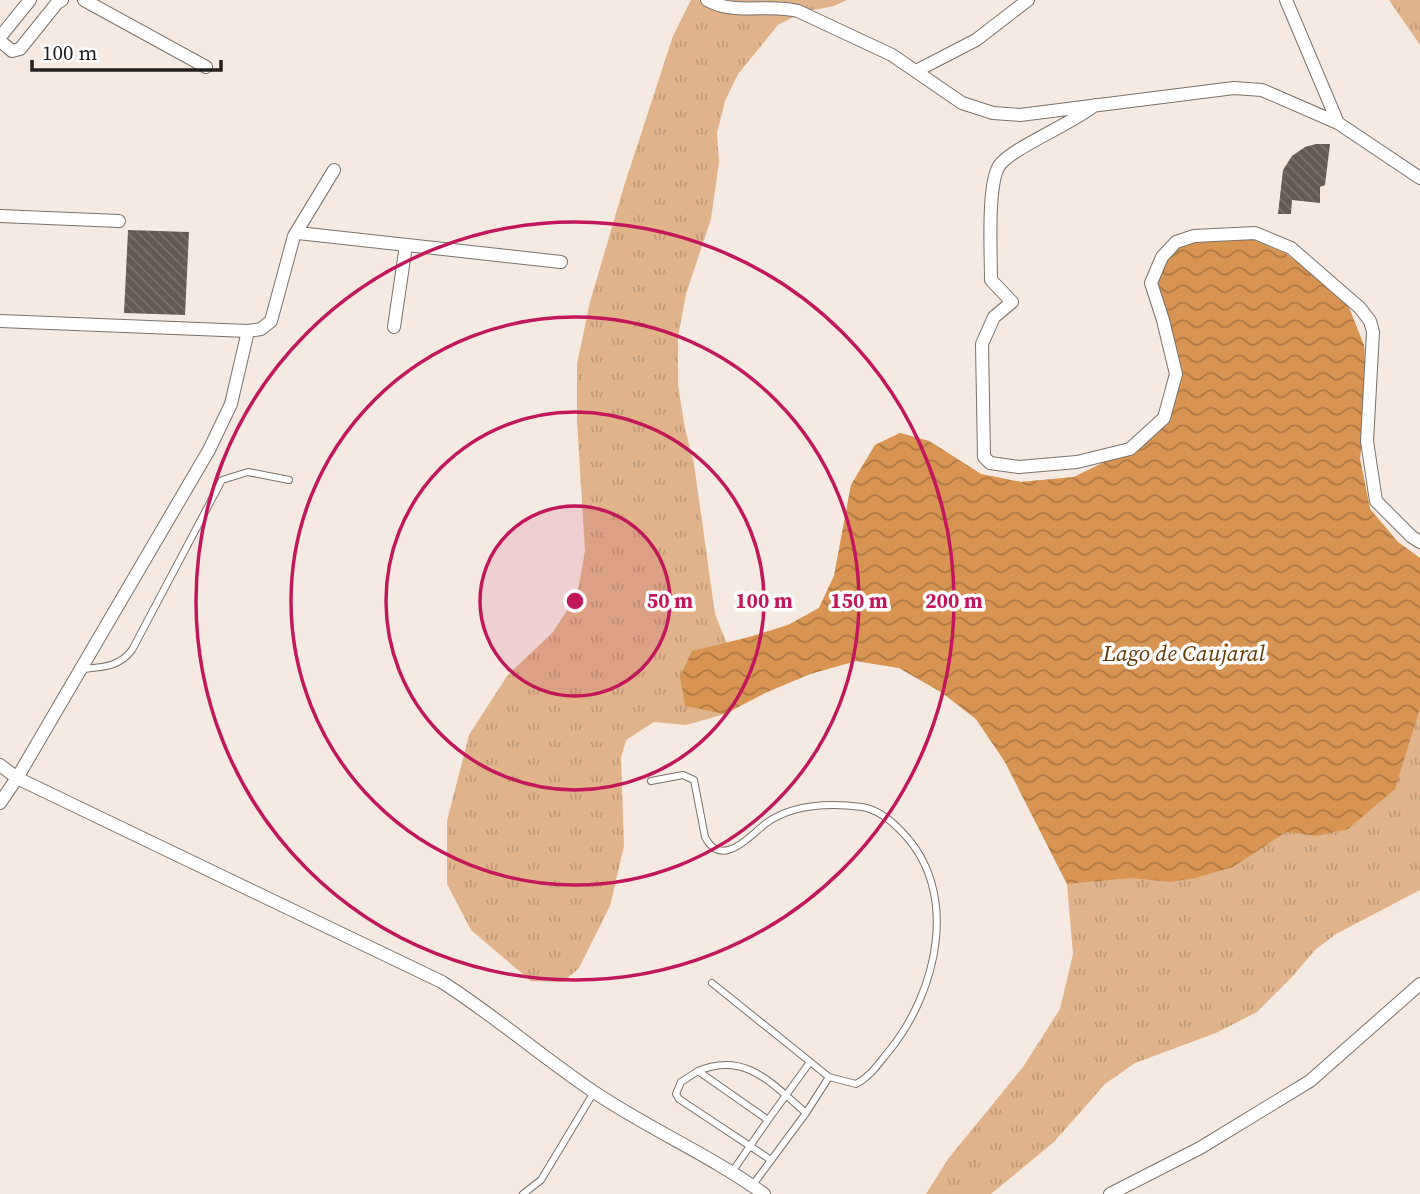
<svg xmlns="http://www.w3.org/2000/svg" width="1420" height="1194" font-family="'Source Serif 4',serif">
<defs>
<pattern id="grass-tufts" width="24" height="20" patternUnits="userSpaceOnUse" patternTransform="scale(1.75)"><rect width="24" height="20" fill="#e0b38b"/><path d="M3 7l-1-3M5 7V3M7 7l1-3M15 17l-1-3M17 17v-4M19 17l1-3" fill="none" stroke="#c09a77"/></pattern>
<pattern id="water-waves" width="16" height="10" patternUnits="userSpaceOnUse" patternTransform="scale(1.75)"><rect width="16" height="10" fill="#d89452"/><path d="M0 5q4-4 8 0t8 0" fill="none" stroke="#af7843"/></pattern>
<pattern id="building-back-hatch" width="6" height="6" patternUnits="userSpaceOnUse" patternTransform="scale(1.75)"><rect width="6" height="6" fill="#635a53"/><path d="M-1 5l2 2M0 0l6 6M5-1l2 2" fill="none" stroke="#7a726d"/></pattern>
</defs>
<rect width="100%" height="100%" fill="#f5eae2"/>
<path fill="url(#grass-tufts)" d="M691,0H847L834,6L803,12L778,25L738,74L725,101L717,133L719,162L711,219L686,294L678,337V385L685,429L694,464L715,614L727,644L788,625L819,608L834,576L851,485L875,445L900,433L929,441L981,474L1021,482L1074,477L1131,449L1165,420L1181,379L1169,325L1285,253L1364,345L1366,389L1360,459L1370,509L1398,542L1420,558V890L1336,934L1315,950L1292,977L1257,1012L1216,1033L1135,1063L1105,1084L1054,1142L991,1194H926L948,1159L1023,1067L1060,1009L1073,954L1067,884L1005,762L976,719L941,692L899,668L856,661L810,674L765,693L725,714L686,725L654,722L626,740L621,758L624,846L610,906L579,968L563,982L531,981L471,930L447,884V821L469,735L507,676L553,632L577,595L585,551L577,421V364L590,302L624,186L673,36Z
M1389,0H1420V45Z"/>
<path fill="url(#water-waves)" d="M1199,238L1251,239L1285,253L1346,300L1364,345L1366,389L1360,459L1370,509L1398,542L1420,558V708L1395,789L1348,829L1317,836L1286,832L1233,867L1195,878L1171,882L1131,878L1067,884L1005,762L976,719L941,692L899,668L856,661L810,674L765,693L725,714L685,706L680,677L692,651L753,636L788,625L819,608L834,576L851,485L875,445L900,433L929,441L981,474L1021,482L1074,477L1131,449L1165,420L1181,379L1169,325L1154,283L1168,251Z"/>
<path fill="url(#building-back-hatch)" d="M1316,144H1330L1325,185L1320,187V203L1292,200L1291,214H1278L1283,170L1292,156L1305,147Z
M128,230L189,232L185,315L124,313Z"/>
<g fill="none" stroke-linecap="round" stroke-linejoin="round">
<defs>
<path id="lane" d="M83,669C103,667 119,667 132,650L222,480L248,472L289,480
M651,781L683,775L694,780L705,837C710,847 719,854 731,849C743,845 755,832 765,824C792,804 830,803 862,807C879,810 891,820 902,832C961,892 937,992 889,1051C879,1063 870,1077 856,1084L829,1077L806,1113L752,1186
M712,983L829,1077
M698,1071L681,1082L676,1094L679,1099L771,1160
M768,1120L810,1062
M732,1172L768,1120L698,1071C746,1051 772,1084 806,1113
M523,1194L541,1180L594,1092"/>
<path id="street" d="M84,0L206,67
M707,0C735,16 768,3 798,11L892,55L962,103L993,113L1020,115L1234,88L1262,90L1338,123L1420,178
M1286,0L1338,123
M0,37L30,0
M0,41L12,51L20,49L57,3L62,0
M916,71L976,40L1028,0
M1095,105C1074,123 1011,148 999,166C987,185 991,255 991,280L1012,302L994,317L982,344L984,457L990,463L1019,467L1077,462L1130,449L1164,418L1176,374L1163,320L1151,283L1162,257L1176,242L1194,236L1255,233L1291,248L1360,308L1370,321L1373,332L1367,441L1376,501L1412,537L1420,542
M0,216L119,221
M298,233L561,262
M0,321L248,331L261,329L271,321L294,236L334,170
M394,327L406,245
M0,765L17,778L442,982C495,1016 542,1057 594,1092C649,1129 710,1155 764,1194
M0,803L17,778L209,450L231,404L248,331
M1110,1194L1200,1148L1310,1081L1420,984"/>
</defs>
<use href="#lane" stroke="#7a7169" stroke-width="8"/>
<use href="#street" stroke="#7a7169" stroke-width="14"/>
<use href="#lane" stroke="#fff" stroke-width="6"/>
<use href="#street" stroke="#fff" stroke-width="12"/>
</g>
<circle cx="575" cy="601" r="95" fill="#c2185b" fill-opacity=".12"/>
<g fill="none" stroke="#c2185b" stroke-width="3.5">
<circle cx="575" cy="601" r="95"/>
<circle cx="575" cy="601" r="189"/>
<circle cx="575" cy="601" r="284"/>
<circle cx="575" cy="601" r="379"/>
</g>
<g text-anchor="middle" stroke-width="7" stroke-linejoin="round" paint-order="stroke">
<g font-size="23" font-style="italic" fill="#663a03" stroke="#fff">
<text x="1184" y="661">Lago de Caujaral</text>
</g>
</g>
<circle cx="575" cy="601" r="10" fill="#c2185b" stroke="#fff" stroke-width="3.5"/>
<g font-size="21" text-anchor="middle" font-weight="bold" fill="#c2185b" stroke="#fff" stroke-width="7" stroke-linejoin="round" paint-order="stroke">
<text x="670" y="608">50 m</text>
<text x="764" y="608">100 m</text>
<text x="859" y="608">150 m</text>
<text x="954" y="608">200 m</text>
</g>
<path d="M32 60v10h189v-10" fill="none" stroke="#221f1c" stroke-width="3.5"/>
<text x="42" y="60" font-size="21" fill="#221f1c" stroke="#ffffff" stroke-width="5" paint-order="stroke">100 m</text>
</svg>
